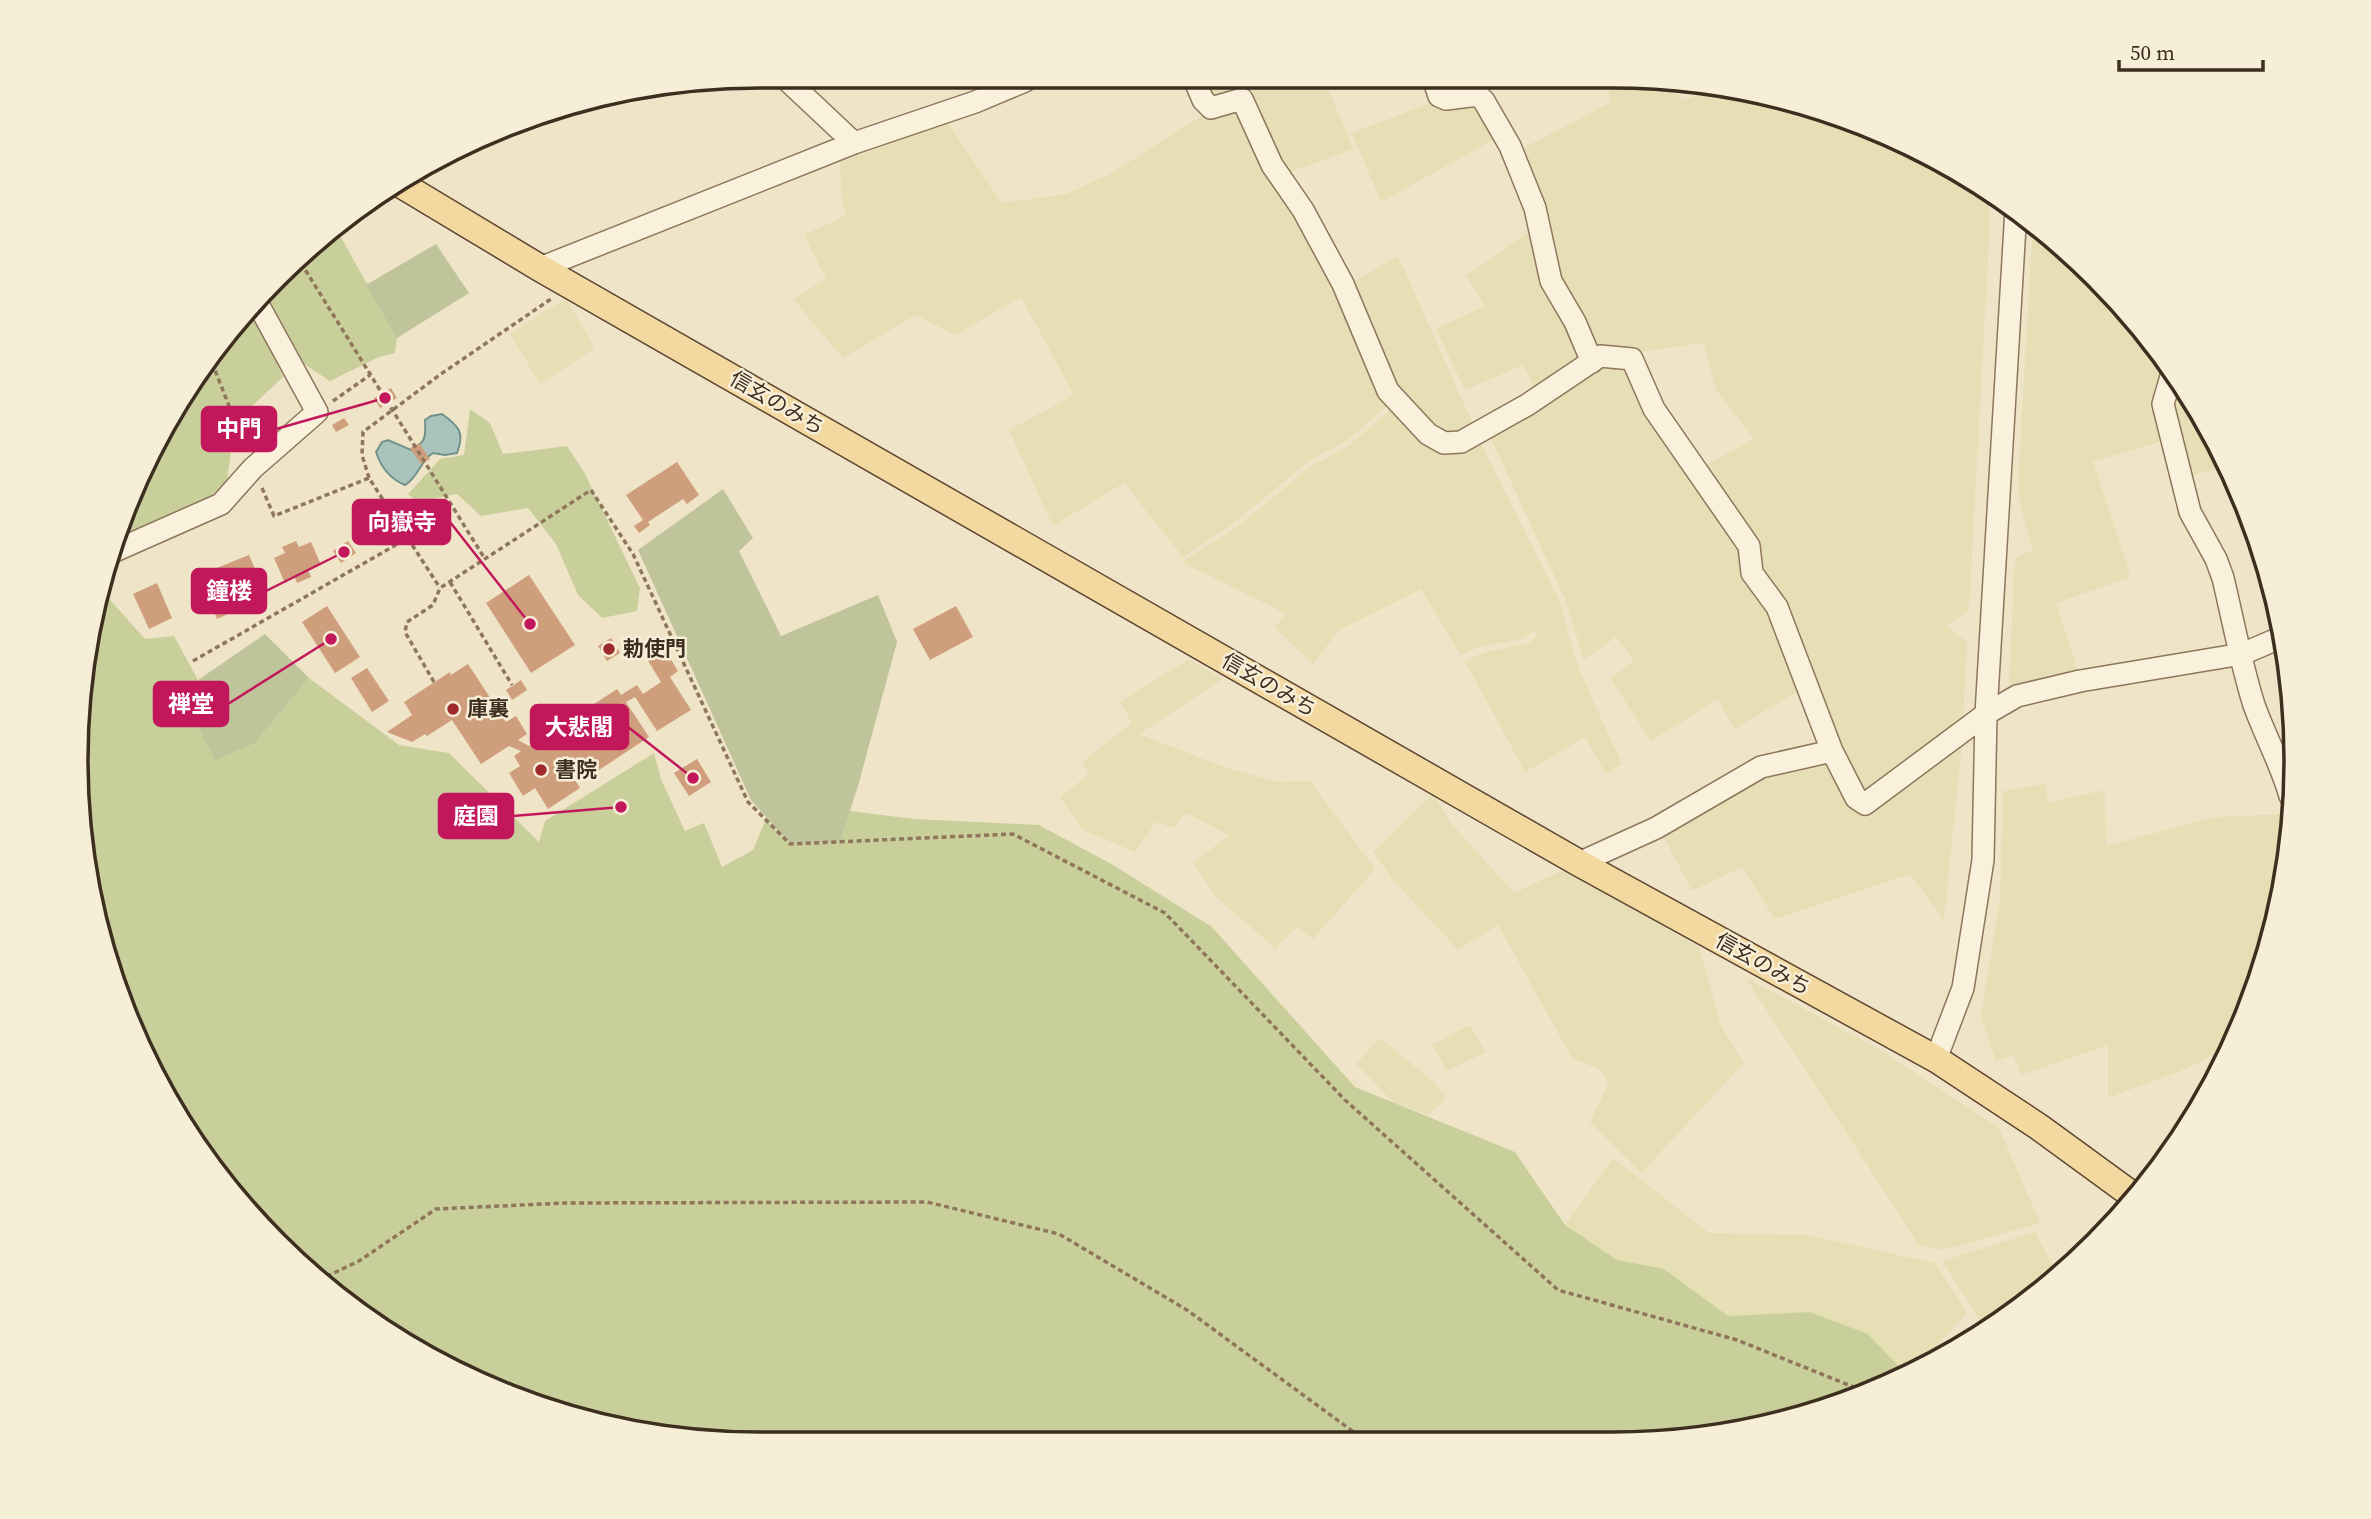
<svg xmlns="http://www.w3.org/2000/svg" width="2371" height="1519" font-family="'Source Serif 4','Noto Sans JP',serif">
<rect width="100%" height="100%" fill="#f0e4c8"/>
<path fill="#e6deb5" d="M1200,81H1325L1353,149L1285,174L1247,92L1214,101Z
M1609,81H1645L1674,86L1681,101L1721,87L1797,107L1799,113L1815,112L1874,127L1989,194V241L1969,610L1946,626L1967,642L1963,723L1864,799L1700,468L1754,439L1716,390L1704,343L1638,352H1595L1557,279L1518,151L1610,103Z
M1436,101H1476L1500,136L1381,202L1352,133Z
M1240,106L1313,241L1389,404L1348,440L1312,459L1232,524L1183,557L1124,483L1053,526L1009,430L1074,395L1021,297L955,335L916,315L843,358L793,299L826,279L804,235L847,215L842,202L840,162L947,122L1002,203L1067,194L1112,173L1201,116Z
M2033,221L2126,309L2169,369L2168,439L2093,462L2131,577L2056,603L2077,669L2009,685L2015,558L2033,550L2020,505L2018,484Z
M1534,228L1586,362L1537,392L1523,365L1465,390L1436,329L1485,306L1466,276Z
M1398,256L1475,429L1448,439L1394,390L1348,285Z
M566,298L595,348L540,384L510,334Z
M1601,361L1628,365L1743,548L1770,613L1799,691L1734,729L1718,699L1651,741L1610,678L1634,661L1616,637L1584,660L1565,599L1488,432Z
M2176,379L2204,418L2227,467L2186,476L2169,404Z
M1394,407L1425,437L1479,440L1559,600L1578,667L1622,764L1606,774L1585,737L1525,772L1465,661L1487,652L1527,644L1538,635L1535,630L1522,639L1482,646L1461,655L1421,589L1339,630L1313,664L1274,627L1287,614L1181,562L1236,528L1311,466L1347,447Z
M1189,659L1223,679L1139,734L1227,768L1278,782L1310,781L1375,869L1313,939L1297,927L1275,948L1215,896L1193,863L1229,835L1186,813L1173,828L1156,822L1135,852L1083,830L1060,797L1089,774L1082,762L1132,723L1120,702Z
M1963,733L1944,920L1910,874L1775,919L1742,867L1692,891L1661,832L1762,775L1833,762L1853,801Z
M2046,784L2047,803L2105,790L2106,846L2215,817L2286,814L2288,807L2294,806L2272,937L2232,1045L2188,1068L2108,1098V1045L2021,1075L2013,1055L1996,1061L1981,1017L2000,899L2003,791Z
M1433,794L1451,823L1514,893L1566,869L1699,947L1721,1026L1744,1063L1641,1173L1590,1122L1608,1084L1601,1070L1572,1058L1498,925L1458,950L1394,881L1373,852Z
M1745,977L1877,1048L1999,1128L2040,1223L1943,1250L1919,1245Z
M1470,1025L1486,1052L1447,1071L1432,1045Z
M1380,1038L1434,1082L1446,1098L1428,1115L1393,1102L1356,1064Z
M1613,1158L1709,1233L1807,1235L1935,1263L1967,1313L1913,1371L1906,1374L1868,1334L1810,1312L1728,1316L1664,1269L1617,1260L1565,1225Z
M2035,1232L2059,1277L1986,1329L1942,1261Z"/>
<path fill="#c9cf9b" d="M337,230L397,338L395,353L379,357L330,381L304,364L267,295Z
M253,309L283,377L249,409L218,421L232,443L227,482L204,502L111,541L167,418L217,343Z
M470,409L490,423L503,454L567,446L584,472L640,588L637,611L602,618L578,595L556,544L528,508L481,516L457,494L417,502L408,494L440,459L464,455Z
M98,591L103,592L145,639L174,636L198,680L192,715L255,743L309,678L399,745L449,753L539,842L545,821L654,753L661,779L685,831L704,823L722,867L753,850L766,819L790,844L840,842L850,811L914,819L1039,825L1113,865L1212,927L1355,1087L1515,1152L1565,1225L1617,1260L1664,1269L1728,1316L1810,1312L1868,1334L1906,1374L1831,1408L1657,1442L671,1438L498,1392L343,1302L245,1211L190,1139L99,937L75,759L88,626Z"/>
<path fill="#bfc49a" d="M436,244L469,293L397,338L366,285Z
M723,489L753,538L739,551L781,636L878,595L897,642L858,786L840,842L790,844L751,800L638,550Z
M265,634L309,678L255,743L215,760L192,715L198,680Z"/>
<path fill="#a9c4bc" stroke="#6f938a" stroke-width="2" d="M442,414C459,426 465,433 457,453L445,455L433,453C420,461 418,478 405,485C390,479 381,467 376,452L382,442L388,440L411,450C426,443 426,436 425,420L431,416Z"/>
<path fill="#cf9f7d" d="M391,388L397,398L380,408L374,398Z
M344,418L349,425L336,432L332,425Z
M419,443L430,459L421,464L410,448Z
M677,462L699,495L687,504L683,499L648,522L650,525L639,533L634,526L643,520L626,495Z
M296,541L299,547L311,542L321,565L308,570L311,577L297,583L294,576L284,581L274,558L285,553L282,547Z
M348,541L356,553L341,563L333,551Z
M249,555L264,590L230,603L233,612L217,619L213,608L222,604L209,571Z
M529,575L575,645L531,673L486,603Z
M157,583L172,618L149,629L133,594Z
M327,606L360,657L335,673L302,622Z
M956,606L973,637L930,660L913,629Z
M611,638L620,653L607,661L598,646Z
M664,648L678,671L670,677L691,710L657,731L635,697L626,702L649,737L587,778L572,757L570,759L568,756L562,759L580,788L548,809L535,788L523,796L509,773L520,766L514,756L521,751L509,746L481,764L452,720L427,736L425,734L412,742L387,732L412,715L404,702L450,672L451,675L468,664L506,722L516,716L527,734L518,740L529,746L536,742L530,733L543,724L549,733L552,731L555,736L557,734L555,730L617,689L621,695L637,685L643,694L661,682L647,659Z
M367,668L389,701L372,712L351,678Z
M521,680L527,690L512,700L506,690Z
M697,759L711,782L689,796L674,773Z"/>
<g fill="none" stroke-linecap="round" stroke-linejoin="round">
<defs>
<path id="minor" d="M788,81L854,143
M1195,81L1203,100L1211,108L1242,99L1272,165L1303,210L1343,284L1388,391L1428,434L1444,443L1461,442L1527,405L1600,356L1632,359L1654,409L1749,546L1752,573L1777,607L1832,751L1856,798L1865,804L1986,714L2017,696L2080,681L2242,654L2282,637
M1434,81L1439,96L1446,99L1478,95L1484,101L1510,146L1535,208L1551,281L1575,322L1592,362
M540,268L854,143L975,102L1025,81
M2172,373L2163,404L2190,512L2216,559L2223,578C2233,620 2241,664 2254,705C2265,736 2281,764 2290,796
M108,554L221,504L253,468L317,412L258,304
M1579,863L1656,828L1761,767L1832,751
M1936,1059L1963,988L1983,860L1986,714L2016,209"/>
<path id="major" d="M397,182L540,268L1579,863L1936,1059L2039,1127L2135,1197"/>
</defs>
<use href="#minor" stroke="#8d765c" stroke-width="24"/>
<use href="#major" stroke="#5b4430" stroke-width="29"/>
<path stroke="#8d765c" stroke-width="3.5" stroke-dasharray="5 3.5" stroke-linecap="butt" d="M301,263L485,559
M209,355L246,449
M333,401L370,375
M369,478L362,455L363,432L441,374L551,299
M262,488L274,516L369,478L440,588
M450,582L512,685
M89,622L90,620
M193,661L408,538
M434,682L405,632L407,622L433,605L440,588L591,490L633,554L748,802L790,844L1013,834L1165,913L1345,1100L1558,1290L1737,1340L1866,1392
M319,1280L359,1261L436,1209L565,1203L927,1202L1059,1234L1187,1310L1366,1441"/>
<use href="#minor" stroke="#faf1dc" stroke-width="21"/>
<use href="#major" stroke="#f3d9a0" stroke-width="26"/>
</g>
<g fill="#9e2a2b" stroke="#f7eed8" stroke-width="2.5">
<circle cx="609" cy="649" r="7"/>
<circle cx="453" cy="709" r="7"/>
<circle cx="541" cy="770" r="7"/>
</g>
<g text-anchor="middle" stroke-width="5" stroke-linejoin="round" paint-order="stroke">
<g font-size="21" fill="#3d2e20" stroke="#f7eed8">
<text transform="translate(777 403) rotate(30)" y="7">信玄のみち</text>
<text transform="translate(1269 685) rotate(30)" y="7">信玄のみち</text>
<text transform="translate(1763 964) rotate(29)" y="7">信玄のみち</text>
</g>
<g font-size="21" font-weight="bold" fill="#3d2e20" stroke="#f7eed8" text-anchor="start">
<text x="623" y="656">勅使門</text>
<text x="467" y="716">庫裏</text>
<text x="555" y="777">書院</text>
</g>
</g>
<path d="M0 0H2371V1519H0ZM760 88H1612A672 672 0 0 1 2284 760V760A672 672 0 0 1 1612 1432H760A672 672 0 0 1 88 760V760A672 672 0 0 1 760 88Z" fill="#f7eed8" fill-rule="evenodd"/>
<path fill="none" stroke="#3d2e20" stroke-width="3.5" d="M760 88H1612A672 672 0 0 1 2284 760V760A672 672 0 0 1 1612 1432H760A672 672 0 0 1 88 760V760A672 672 0 0 1 760 88Z"/>
<path fill="none" stroke="#c2185b" stroke-width="2.5" d="M385 398L276 429M530 624L450 522M344 552L266 591M331 639L228 704M693 778L628 727M621 807L513 816"/>
<g fill="#c2185b" stroke="#f7eed8" stroke-width="2.5">
<circle cx="385" cy="398" r="7"/>
<circle cx="530" cy="624" r="7"/>
<circle cx="344" cy="552" r="7"/>
<circle cx="331" cy="639" r="7"/>
<circle cx="693" cy="778" r="7"/>
<circle cx="621" cy="807" r="7"/>
</g>
<g fill="#c2185b" stroke="#c2185b" stroke-width="2.5">
<rect x="202" y="407" width="74" height="44" rx="7"/>
<rect x="353" y="500" width="97" height="44" rx="7"/>
<rect x="192" y="569" width="74" height="44" rx="7"/>
<rect x="154" y="682" width="74" height="44" rx="7"/>
<rect x="531" y="705" width="97" height="44" rx="7"/>
<rect x="439" y="794" width="74" height="44" rx="7"/>
</g>
<g font-size="23" text-anchor="middle" font-weight="bold" fill="#fff">
<text x="239" y="437">中門</text>
<text x="402" y="530">向嶽寺</text>
<text x="229" y="599">鐘楼</text>
<text x="191" y="712">禅堂</text>
<text x="579" y="735">大悲閣</text>
<text x="476" y="824">庭園</text>
</g>
<path d="M2119 60v10h144v-10" fill="none" stroke="#3d2e20" stroke-width="3.5"/>
<text x="2130" y="60" font-size="21" fill="#3d2e20" stroke="#f7eed8" stroke-width="5" paint-order="stroke">50 m</text>
</svg>
